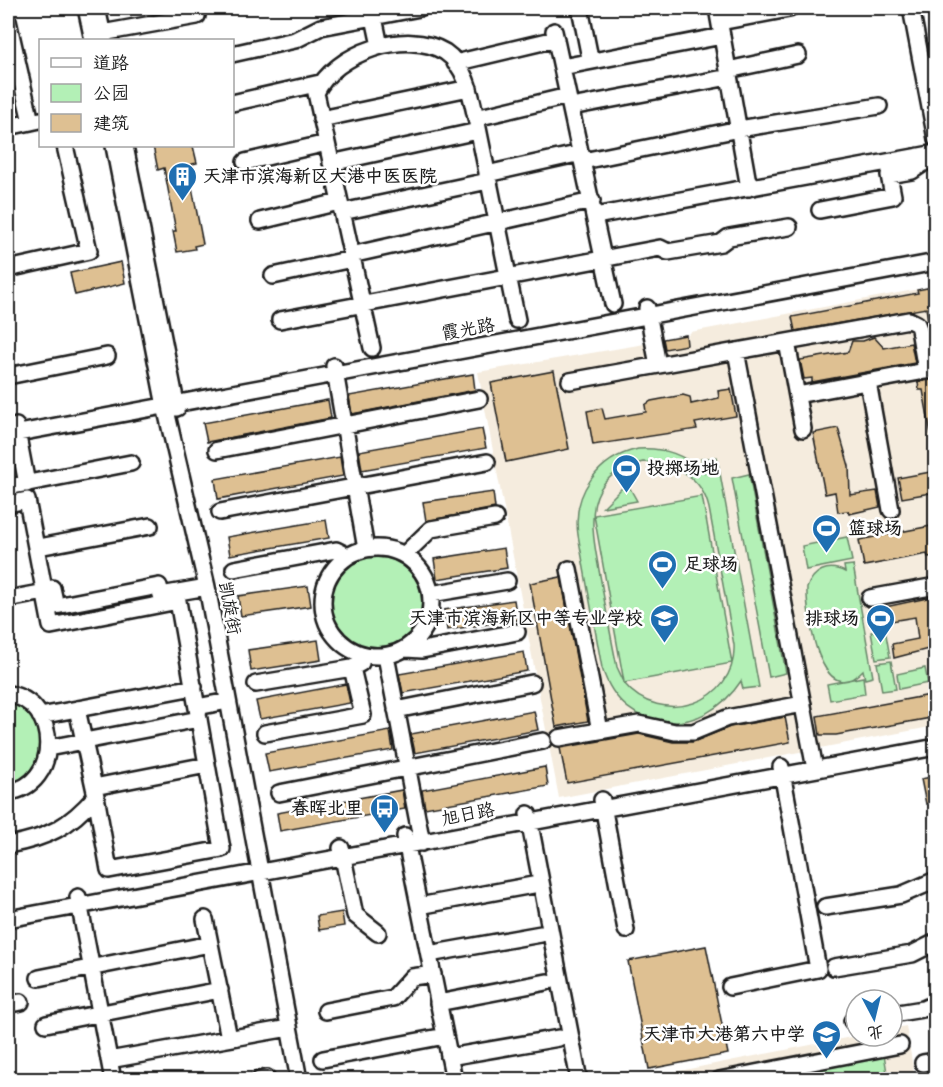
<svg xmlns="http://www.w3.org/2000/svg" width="943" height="1087" font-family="'Shantell Sans','LXGW WenKai TC',sans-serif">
<rect width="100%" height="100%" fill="#fff"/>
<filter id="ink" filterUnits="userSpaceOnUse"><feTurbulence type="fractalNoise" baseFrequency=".0167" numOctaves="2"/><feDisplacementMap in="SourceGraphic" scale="12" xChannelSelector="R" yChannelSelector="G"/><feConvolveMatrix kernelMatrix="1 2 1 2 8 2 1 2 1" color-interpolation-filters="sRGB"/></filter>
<g filter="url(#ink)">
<path fill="#f5ecde" d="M935,286V726L559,798L478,372L686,337L691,332Z
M906,1026L915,1079L634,1080L856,1036H892V1029Z"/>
<path fill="#b3f0b6" stroke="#688669" stroke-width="1.5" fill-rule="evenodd" d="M638,449C665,447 684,455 704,472L701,459L717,457L759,687L743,689L741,681C704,738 624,738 602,668L578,535C572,493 598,458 638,449ZM643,462C674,463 701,475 709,508L734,645C737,704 660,728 624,683L732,663L702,496L594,515L624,682L617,667C611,638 606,610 601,581C592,531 577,476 643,462Z
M749,474L786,673L769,677L732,478Z
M627,483L637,501L603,507Z
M847,537L852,561L806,570L802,546Z
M330 603a46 46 0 1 1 92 0a46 46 0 1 1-92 0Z
M853,565L873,677L865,679L863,670C821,714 806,613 807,588C813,571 828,563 845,572L844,566Z
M885,629L890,657L876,659L871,632Z
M891,661L896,689L882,691L877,663Z
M925,668L928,683L899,689L897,674Z
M863,677L865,694L830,700L827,684Z
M8,703C52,711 49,774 8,784Z
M884,1054L888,1079H865L844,1074L810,1079L742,1080Z"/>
<path fill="#dec092" stroke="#1c1c1c" stroke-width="1.5" d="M153,146H193L197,163L192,164L193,171L189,172L203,244L194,246L195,249L177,252L173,231H176L164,168L158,170Z
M121,262L125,283L75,295L70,273Z
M932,287L933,294L936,293V338L931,339L926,308L795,331L792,317L918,293L917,290Z
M686,335L687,345L665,349L663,339Z
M874,337L884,348L911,343L915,363L812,382V378L804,379L800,360L848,352L852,341H863Z
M554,371L569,449L506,462L491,383Z
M473,374L475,390L352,414L349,396Z
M936,379V434H931L923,390H919L918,382Z
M731,389L736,416L695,423L697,429L593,445L587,411L602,408L605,419L646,412L645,405L651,401L683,395L690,397L691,404L719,398L718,391Z
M328,400L331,418L207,442L203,423Z
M838,428L849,466L850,495L877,491L880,507L849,514L848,511L838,512L835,492L825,494L813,433Z
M482,429L486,448L362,470L359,451Z
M340,457L343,476L218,499L215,479Z
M936,471V492L902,498L898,478Z
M493,492L495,508L426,521L423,502Z
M326,520L329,538L230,555L227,537Z
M936,525V556L928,557L927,554L864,566L859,540Z
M504,548L507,568L437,579L434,559Z
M561,577L588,721L556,727L530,583Z
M308,586L311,606L241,616L238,596Z
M932,597L936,599V647L894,658L892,644L918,639L915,617L885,622L886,628L875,630L871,610Z
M514,600L517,620L447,630L444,610Z
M318,640L321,660L251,671L248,650Z
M524,652L527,671L403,693L399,674Z
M346,684L350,703L260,719L256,701Z
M936,694V717L836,735H820L817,716Z
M534,711L538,730L415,753L411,734Z
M785,717L790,742L567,783L560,748L639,734L673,742H693L730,727Z
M390,731L393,750L269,772L265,753Z
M545,767L548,786L425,808L422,790Z
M936,776V802L926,804L921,779Z
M402,790L405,809L280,831L277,813Z
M342,912L344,926L319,930L317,916Z
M706,946L728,1054L649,1069L628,961Z"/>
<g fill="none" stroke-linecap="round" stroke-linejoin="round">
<defs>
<path id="minor" d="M86,8L93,40
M97,8L104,40
M372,8L380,46
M580,8L589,53
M717,8L749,188
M911,8L936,139
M8,21L31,122
M720,22L789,9
M554,31L613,304
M102,33L197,16
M232,54L295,40L321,27L420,8
M455,63L556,39
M562,67L722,36
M728,70L798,55
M232,103L320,83
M571,107L729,77
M476,118L568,96
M321,119L469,88
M8,127L40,120
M114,146L165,406L207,587L299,1080
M125,146L177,408
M583,161L739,129L879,106
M245,162L327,143
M331,163L478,131
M487,174L581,153
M820,210L893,196L889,175L912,171L933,157
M342,212L488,181
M595,216L936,153
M260,221L339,202
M351,255L592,201
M8,269L89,251L65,146
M273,276L352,259
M647,308L658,365
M280,320L660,248L668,252L721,243L729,237L789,227
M787,342L803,429
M372,348L316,93C334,53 407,28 445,52C466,66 471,95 476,118L517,320
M736,351L815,769
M334,366L366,549
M8,376L107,356
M570,381L909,320L917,324L919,329L926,371
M868,382L891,510
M797,395L936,369
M16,426L27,484
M8,435L936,262
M217,450L479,399
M8,487L131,463
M8,504L27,500L51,626L178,601L222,849L109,870L96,796C69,827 48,838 8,845
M220,512L487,462
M44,546L150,526
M323 602a54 54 0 1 1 108 0a54 54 0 1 1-108 0Z
M405,554L431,529L495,518
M234,569L336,550L348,556
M569,569L600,731
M52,588L56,606L159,586L161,595L207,587
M431,594L507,581
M870,598L936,586
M8,599L45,592
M406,649L422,650L517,632
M386,656L422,843
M256,684L352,668L361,663
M8,694C61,702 61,786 8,792
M197,707L228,701
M77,709L96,796
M396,710L532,683
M40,716L194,687
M265,733L363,715L352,668
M559,738L639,724L675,732H693L727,718L803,704
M48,748L199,719
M94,787L207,765
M279,793L543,741
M602,800L626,930
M528,814L579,1080
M405,836L454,1080
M341,848L355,915L378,933
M78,897L113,1080
M419,906L533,885
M825,907L901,895L936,880
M8,919L936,747
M205,919L229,1038
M429,954L541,934
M834,967L912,954L936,942
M39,978L210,944
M730,987L818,969L781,767
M438,1003L547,982
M8,1004L21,1002
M326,1011L393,998L412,977L433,974
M892,1014L923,1009L936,1003
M852,1021H856
M46,1024L220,990
M449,1057L559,1038
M323,1059L445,1036
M109,1060L289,1028
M923,1063L936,1061
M259,1080L267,1078
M719,1080L900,1045"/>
</defs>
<use href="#minor" stroke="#1c1c1c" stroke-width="20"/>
<use href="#minor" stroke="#fff" stroke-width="15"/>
</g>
</g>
<defs>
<symbol id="building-pin" viewBox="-11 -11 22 30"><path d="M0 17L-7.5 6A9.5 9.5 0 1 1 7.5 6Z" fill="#1f6fb2" stroke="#fff"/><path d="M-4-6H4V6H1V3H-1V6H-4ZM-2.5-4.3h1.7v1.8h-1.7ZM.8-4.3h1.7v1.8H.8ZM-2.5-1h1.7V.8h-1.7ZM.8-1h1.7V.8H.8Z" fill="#fff"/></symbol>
<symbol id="stadium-pin" viewBox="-11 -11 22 30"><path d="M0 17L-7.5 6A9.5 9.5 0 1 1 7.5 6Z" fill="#1f6fb2" stroke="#fff"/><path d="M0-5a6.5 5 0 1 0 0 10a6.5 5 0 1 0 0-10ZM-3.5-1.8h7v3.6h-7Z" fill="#fff"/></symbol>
<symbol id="school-pin" viewBox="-11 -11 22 30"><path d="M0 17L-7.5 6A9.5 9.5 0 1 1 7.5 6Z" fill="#1f6fb2" stroke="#fff"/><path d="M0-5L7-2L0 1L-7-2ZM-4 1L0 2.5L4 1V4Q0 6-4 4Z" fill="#fff"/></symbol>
<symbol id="bus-pin" viewBox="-11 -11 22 30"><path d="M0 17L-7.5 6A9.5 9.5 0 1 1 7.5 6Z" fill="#1f6fb2" stroke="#fff"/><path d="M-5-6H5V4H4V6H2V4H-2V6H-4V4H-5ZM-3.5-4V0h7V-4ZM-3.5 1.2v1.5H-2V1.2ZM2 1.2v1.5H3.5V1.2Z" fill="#fff"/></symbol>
</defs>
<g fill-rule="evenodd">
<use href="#building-pin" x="166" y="160" width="33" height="45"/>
<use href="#stadium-pin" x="610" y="452" width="33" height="45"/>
<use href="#stadium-pin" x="810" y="512" width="33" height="45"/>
<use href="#stadium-pin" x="646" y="548" width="33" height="45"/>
<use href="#school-pin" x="648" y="602" width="33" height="45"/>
<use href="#stadium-pin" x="864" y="602" width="33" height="45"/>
<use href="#bus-pin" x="368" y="792" width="33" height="45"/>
<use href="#school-pin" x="810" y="1018" width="33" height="45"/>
</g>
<g text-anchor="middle" stroke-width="5" stroke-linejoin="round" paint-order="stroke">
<g font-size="18" font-weight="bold" fill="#1c1c1c" stroke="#fff" text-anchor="start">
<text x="203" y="182">天津市滨海新区大港中医医院</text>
<text x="647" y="474">投掷场地</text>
<text x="848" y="534">篮球场</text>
<text x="684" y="570">足球场</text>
<text x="643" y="624" text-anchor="end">天津市滨海新区中等专业学校</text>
<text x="859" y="624" text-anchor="end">排球场</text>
<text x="363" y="814" text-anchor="end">春晖北里</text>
<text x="805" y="1040" text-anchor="end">天津市大港第六中学</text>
</g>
<g font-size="18" fill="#1c1c1c" stroke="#fff">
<text transform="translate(468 329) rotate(-10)" y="6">霞光路</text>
<text transform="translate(230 608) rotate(79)" y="6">凯旋街</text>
<text transform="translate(468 814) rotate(-11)" y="6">旭日路</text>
</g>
</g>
<rect width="943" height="1087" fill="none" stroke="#fff" stroke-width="30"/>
<rect x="15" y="15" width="913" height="1057" fill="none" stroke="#1c1c1c" stroke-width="2" filter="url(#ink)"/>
<rect x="39" y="39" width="195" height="108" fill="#ffffff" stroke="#a4a4a4" stroke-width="1.5"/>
<rect x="51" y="58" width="30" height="9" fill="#ffffff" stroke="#a4a4a4" stroke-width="1.5"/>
<text x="93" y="69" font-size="18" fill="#1c1c1c">道路</text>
<rect x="51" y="84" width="30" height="18" fill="#b3f0b6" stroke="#a4a4a4" stroke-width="1.5"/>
<text x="93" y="99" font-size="18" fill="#1c1c1c">公园</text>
<rect x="51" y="114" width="30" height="18" fill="#dec092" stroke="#a4a4a4" stroke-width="1.5"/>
<text x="93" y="129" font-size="18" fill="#1c1c1c">建筑</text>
<g transform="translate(874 1018) rotate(173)"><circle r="28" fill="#ffffff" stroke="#a4a4a4" stroke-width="1.5"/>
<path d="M0-4.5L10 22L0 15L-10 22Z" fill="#1f6fb2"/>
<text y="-9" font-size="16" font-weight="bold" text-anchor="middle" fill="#1c1c1c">北</text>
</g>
</svg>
